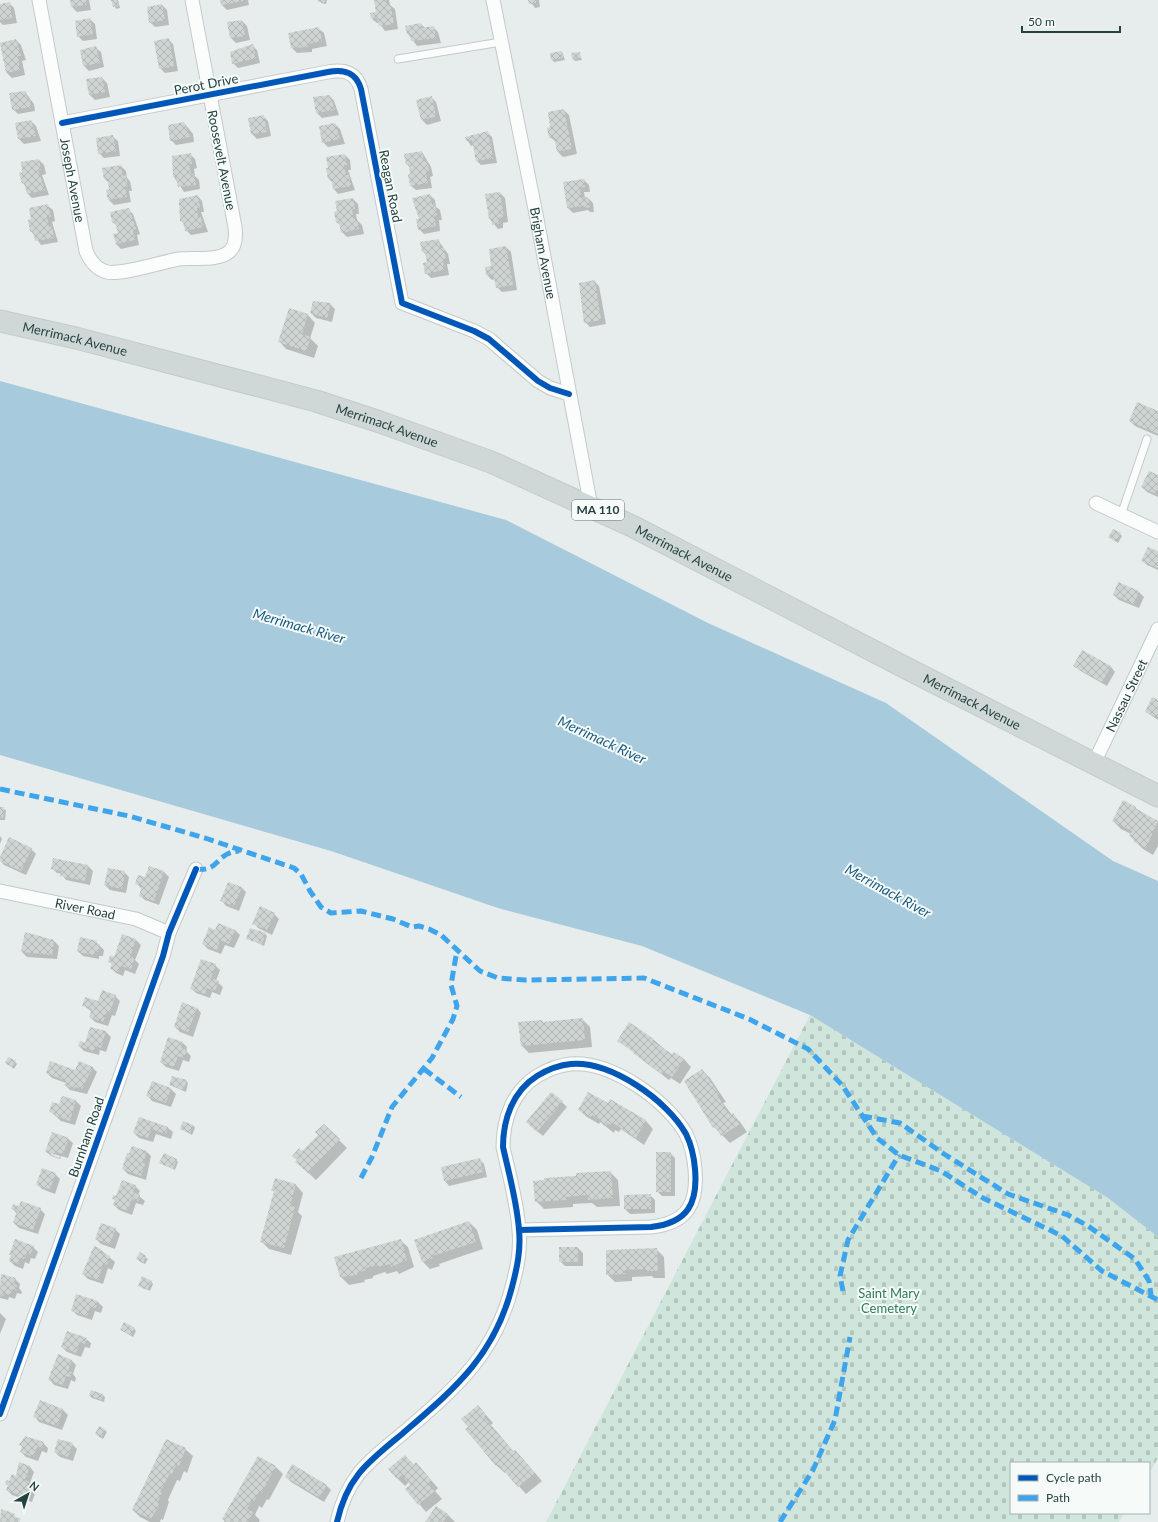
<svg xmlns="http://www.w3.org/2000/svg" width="1158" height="1522" font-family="Lato,sans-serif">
<defs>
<pattern id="cemetery-stones" width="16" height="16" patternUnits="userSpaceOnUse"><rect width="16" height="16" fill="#d0e6dc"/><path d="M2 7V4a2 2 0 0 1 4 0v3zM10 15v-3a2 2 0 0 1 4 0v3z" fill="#b2c6be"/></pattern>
<pattern id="building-cross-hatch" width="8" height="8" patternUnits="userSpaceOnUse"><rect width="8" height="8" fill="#ced4d2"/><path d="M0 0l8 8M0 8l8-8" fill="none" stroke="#b1b7b5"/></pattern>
</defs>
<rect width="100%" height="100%" fill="#e7edec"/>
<path fill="url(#cemetery-stones)" d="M810,1015L1108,1198L1158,1237V1458L1149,1473V1463H1011V1513H1124L1119,1522H546Z"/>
<path fill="#a7cadd" d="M0,381L506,520L708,623L886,703L1113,861L1158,881V1237L1108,1198L810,1015L642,946L498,908L331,851L0,755Z"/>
<path fill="#0003" fill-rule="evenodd" d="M71,0H89L91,10L77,12L72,7Z
M112,0H118L120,8L116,9Z
M221,0H248L249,5L227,10L222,5Z
M319,0H327L326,4L321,3Z
M375,0H389L390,5L395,9L398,29L385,31L379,23H377L372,19L377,13Z
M529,0H539L540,7L535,8Z
M9,3L14,8L17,23L3,25L0,22V5Z
M162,5L167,10L169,25L155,27L150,22Z
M90,19L95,24L97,39L83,41L78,36Z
M242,21L247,26L250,40L236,43L231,38Z
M421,24L425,28L433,27L438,32L441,43L417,46L408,34Z
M319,29L324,33L327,46L312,49V52L297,53L292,48L289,34Z
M168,39L173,44L178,71L165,73L160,68Z
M16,40L21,45L26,60L22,61L25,75L12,78L7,73Z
M252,45L257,50L260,63L238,68L233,63Z
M96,48L101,52L104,67L89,71L84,66L81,51Z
M562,52L565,60L554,62L552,60Z
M579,53L582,60L575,61L573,59Z
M102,78L107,83L110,97L95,100L90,95Z
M25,92L34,104L35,111L18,114L13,109Z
M330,96L334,101L339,115L322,118L317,113Z
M431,97L436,102L441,121L427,125L422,120Z
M564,110L569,115L577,154L563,157L558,152L556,142L550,137L552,128Z
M263,116L268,121L271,136L257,139L252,134L249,119Z
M31,121L36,126L41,141L24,144L19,139L16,124Z
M184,123L193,134L194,142L176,145L171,140Z
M335,124L340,129L345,144L328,147L323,142Z
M487,132L492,137L497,163L481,165L476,160L474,145L471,146L466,138Z
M113,137L118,141L120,156L104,158L99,153Z
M422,152L431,167L433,176L430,177L432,188L416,190L411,186L410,168L407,164Z
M190,154L195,159L197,168L194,169L195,176L199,180L200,189L184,192L174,177L173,157Z
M345,155L350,160L351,170H348L355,190L338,194L334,189L332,182L329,179Z
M39,160L44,165L46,174L42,175L49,195L32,198L27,193L26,187L23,183Z
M121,166L126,171L127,178L130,181L132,191H129L131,202L114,205L109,200L110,190L109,183L105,179Z
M584,180L589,185L590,192H584L585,198H588L593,203L594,212H590L588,210L573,213L568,208Z
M500,193L505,198L508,222L503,223V228L498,229L490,219Z
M430,195L435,200L436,207L440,210L442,220H439L440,231L424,234L419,229L420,219Z
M198,196L202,201L204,212H201L208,232L191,235L186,230L185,224L181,221Z
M353,199L358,204L359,214H356L357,220L362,225L364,234L347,237L342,232L341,226L337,222Z
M48,206L53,210L55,221L52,222L58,242L41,245L31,231L32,220Z
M128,209L133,214L140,234L137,235L139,245L121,249L116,244L119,234L117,226L113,222Z
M438,240L448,254L450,264H447L449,275L431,278L426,273L428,263L427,255L423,252Z
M506,247L511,252L517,290L502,292L497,287L495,279L492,280L487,275Z
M594,281L599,286L606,324L590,327L585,322L581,298Z
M330,304L335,309L332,322L316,318L311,313Z
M308,315L315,323L310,338L318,346L314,358L286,349L279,341Z
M1158,412V436L1135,426L1130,421Z
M1158,476V497L1147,492L1142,487Z
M1120,534L1122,536L1118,543L1109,537Z
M1158,552V570L1147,565L1142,560Z
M1119,584L1139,592L1144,597L1139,608L1119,600L1114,595Z
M1082,651L1111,667L1115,672L1107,686L1079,670L1075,665Z
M1158,701V720L1146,712Z
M1124,801L1158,822V846L1153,855L1143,849L1130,836L1131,834L1121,829L1113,821Z
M0,808L6,810L5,820H0Z
M0,836L2,839L0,844Z
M31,849L36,854L26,875L4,865L0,860Z
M88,866L93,871L90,885L66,880L62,874L57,873L52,868Z
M150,867L164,872L169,877L159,905L145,900L140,896L142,889L136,883L146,878Z
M124,872L129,877L126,893L110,890L105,885Z
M241,887L246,892L239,911L226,906L222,901Z
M274,914L279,919L272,935L258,928L254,923Z
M235,930L240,935L234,948L225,945L221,954L208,949L203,944L215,931Z
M265,934L267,936L264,946L248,938Z
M123,935L136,940L141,945L135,960L139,964L135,974L125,970L123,976L116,973L111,968L113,965L109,961L115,958Z
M40,938L54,941L59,946L57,959L27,957L22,952Z
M96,942L104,950L103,956H99V959L83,956L78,951Z
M215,965L220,970L216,981L223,987L220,995L212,992L210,998L196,993L191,988Z
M115,996L120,1001L115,1016L112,1015L108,1026L95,1022L90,1017L92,1012L83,1005L99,1002Z
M197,1008L201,1013L193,1037L180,1032L175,1027Z
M582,1019L590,1027L592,1047L529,1053L522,1046L542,1021L544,1023Z
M91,1028L106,1032L111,1037L106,1052L100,1050L99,1055L84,1051L79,1046L86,1044Z
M653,1039L672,1056L684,1059L691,1067L680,1084L671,1078L669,1080L618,1040Z
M182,1042L187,1047L186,1051L191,1056L189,1062L183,1060L179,1071L166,1067L161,1062Z
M15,1062L17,1064L14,1069L6,1063Z
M92,1067L97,1072L87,1094L70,1090L65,1085L66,1083L52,1078L47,1073L76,1072Z
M702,1070L710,1078L726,1102L723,1103L732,1115L733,1114L740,1122L747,1132L730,1143L714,1127Z
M186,1081L188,1083L186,1092L170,1085Z
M152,1083L171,1089L176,1094L171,1107L152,1101L148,1096Z
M552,1093L567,1107L543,1136L532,1127Z
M63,1097L76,1101L81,1106L75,1125L61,1121L50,1111L60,1106Z
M610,1100L646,1121L653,1129L644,1145L621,1129L619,1132L615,1130L614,1133L600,1122L599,1124L587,1117L579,1110L608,1105Z
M140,1118L168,1128L173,1132L171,1139L156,1134L153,1142L139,1138L134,1133Z
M193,1125L195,1128L192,1135L181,1129Z
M324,1125L347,1148L316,1180L304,1169L302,1152L319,1135Z
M68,1139L73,1143L68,1158L61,1156L60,1159L51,1156L46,1151ZM51,1153L60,1156L59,1158L51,1155Z
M146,1151L151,1156L146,1180L128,1174L123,1169Z
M670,1153L675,1158V1196H662L657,1191Z
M479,1159L484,1164L487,1177L449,1186L445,1181Z
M176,1160L178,1162L175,1170L160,1163Z
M610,1172L618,1180L620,1206L597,1207L592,1203L573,1204V1207L544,1209L536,1201L577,1177Z
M55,1174L60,1179L55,1194L42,1189L37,1184Z
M276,1180L296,1185L303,1193L298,1212L302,1216L291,1255L269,1249L261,1241L275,1192L272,1190Z
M135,1186L140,1191L138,1195L145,1201L143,1205L136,1203L132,1215L119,1210L114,1205L116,1201L113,1198Z
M650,1195L655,1200V1213L630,1214L625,1209V1196Z
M12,1208L40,1209L45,1214L38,1234L19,1228L14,1223L17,1214Z
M469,1222L477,1230L483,1249L439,1264L440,1266L430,1269L423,1262Z
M115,1229L120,1234L115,1249L101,1244L96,1239Z
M400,1240L408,1247L414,1267L399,1274L397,1271L387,1274L385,1272L373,1276V1278L364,1280L365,1282L349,1285L341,1277L336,1258Z
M33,1247L38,1252L35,1259L31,1258L29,1264L25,1262L23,1269L15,1266L10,1261Z
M560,1248H578L583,1253V1266H565L560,1261Z
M656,1249L664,1257L665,1278H654L652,1276L632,1277V1281L615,1282L607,1274Z
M101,1250L115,1262L112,1270L108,1268L103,1284L88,1279L83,1274Z
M140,1254L148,1259L145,1264L139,1261Z
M1,1275L15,1279L20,1284L19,1288L22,1292L21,1294L17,1293L15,1299L9,1297L8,1300L0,1298Z
M151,1281L153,1284L150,1291L139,1285Z
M77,1295L98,1302L103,1307L101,1313L95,1311L92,1320L77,1315L72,1310Z
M0,1313L6,1319L0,1334Z
M134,1329L136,1331L133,1337L121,1330Z
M86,1339L91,1343L90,1348L85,1347L81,1357L67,1352L62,1347Z
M71,1360L76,1365L73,1374L76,1378L75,1382L71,1380L68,1389L54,1385L50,1380Z
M91,1391L103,1395L105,1397L104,1402L92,1398L90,1396Z
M40,1402L63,1410L68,1415L62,1430L39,1422L35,1417Z
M478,1406L493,1423L491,1425L514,1452L515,1451L523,1459L542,1481L526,1494L506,1472L505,1473L497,1466L467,1429L469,1427Z
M105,1430L107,1432L103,1439L96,1434Z
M43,1443L48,1448L47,1453L42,1451L38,1461L26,1457L21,1452L23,1447L21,1445Z
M72,1444L77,1449L73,1461L60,1457L55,1452Z
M185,1449L193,1456L187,1473L184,1471L180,1481L177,1480L168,1500L169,1502L163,1520L161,1519L160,1522H150L140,1517L133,1510Z
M405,1456L414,1465L416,1463L438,1488L435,1491L442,1499L426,1512L419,1504L409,1482L405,1486L397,1478Z
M30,1467L34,1472L30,1483L37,1488L32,1502L12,1495L7,1490L9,1486L6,1484Z
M276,1467L283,1474L269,1500L267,1499L262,1508L259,1506L255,1515L260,1520L259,1522H225L223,1519Z
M286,1477L326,1485L331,1490L324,1502L291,1482Z
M447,1514L455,1522H427Z"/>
<path fill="url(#building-cross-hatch)" d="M70,0H86V5L71,7Z
M111,0H117L119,6L113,7Z
M220,0H243V1L221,5Z
M318,0H325L324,3L317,1Z
M374,0H386L387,4L390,3L394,24L379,26L377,18L371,19L370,13L376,12Z
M528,0H536V3L529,4Z
M10,2L12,18L0,20V4Z
M162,4L165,20L149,23L147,7Z
M90,18L93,34L77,37L75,21Z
M242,20L245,36L230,38L227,22Z
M421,23L422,28L434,26L436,38L411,41L410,34H407L405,26Z
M319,27L322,41L308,44V47L291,48L288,33Z
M169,38L174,66L159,69L154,41Z
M16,39L21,56H18L20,70L6,73L0,43Z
M253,44L256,58L232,64L230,52Z
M96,46L100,63L83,66L80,50Z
M562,51L563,58L551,60L550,53Z
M580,52L581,58L572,59L571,53Z
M102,77L105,92L89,95L86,79Z
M26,91L27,98H30L31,107L12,110L9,93Z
M330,95L335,110L316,113L313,97Z
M432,96L436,117L421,120L416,100Z
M564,109L572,149L557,152L554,137L549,138L547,128L550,127L548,112Z
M264,115L267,132L251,134L248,118Z
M31,120L36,136L18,139L15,123Z
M184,122L190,137L170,141L168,125Z
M335,123L340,139L322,143L319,126Z
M488,131L493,158L476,161L472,140L466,141L465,137Z
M113,135L116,151L98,154L96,138Z
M422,151L424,161H427L429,171L426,172L428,183L410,186L408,175L410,174L409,164L406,165L404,154Z
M191,153L192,164H189L191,174H194L196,185L178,187L176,177H173L172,156Z
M345,154L347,165H344L346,175H349L351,186L333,189L331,178L328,179L326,168H328L326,157Z
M39,159L41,170H38L45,190L27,194L24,183L22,184L19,173L22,172L21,162Z
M121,165L123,176L126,175L128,186L125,187L127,197L108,200L106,190L109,189L107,179H104L102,168Z
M584,179L585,187L580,188L581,198L588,197L590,207L584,208V206L567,208L563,182Z
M500,192L504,217L498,218L499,224L492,225L491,219H489L485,194Z
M430,194L432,205L435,204L437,215L434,216L436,226L418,230L416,219H419L412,198Z
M198,195L200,207L197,208L198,217H201L203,227L185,231L183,221H180L179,199Z
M353,198L355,209L352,210L354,219H357L359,229L341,233L339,222L336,223L334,212L337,211L335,201Z
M48,204L51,217H47L49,227L52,226L54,238L35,241L33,231L30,232L28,220L31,219L29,208Z
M129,208L136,229L133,230L135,240L116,244L113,234L118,233L115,222L112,223L110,212Z
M439,239L440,248H444L446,259L443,260L444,270L425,274L423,263L427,262L425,252H422L420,242Z
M506,246L513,285L496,288L493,274L486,275L485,267L491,266L489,249Z
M595,280L601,320L584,323L579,283Z
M313,301L331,303L327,318L310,313Z
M289,308L308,314L302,334L311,337L306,351L278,342Z
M1137,402L1158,411V434L1129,421Z
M1149,471L1158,475V489L1156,494L1141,487Z
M1113,529L1121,533L1116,542L1108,537Z
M1148,547L1158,551V568L1141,561Z
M1118,582L1139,591L1134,604L1113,595Z
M1082,650L1111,666L1102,682L1073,666Z
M1152,697L1158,700V718L1145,712Z
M1123,800L1136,807L1135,809L1158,821L1146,848L1134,842L1135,840L1129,836L1132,831L1112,821Z
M0,807H4L3,819L0,818Z
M9,837L32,848L21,871L0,861V857Z
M53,858L88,865L85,881L60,876L62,871L51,869Z
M149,866L164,871L154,901L139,896L142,886L135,884L138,875L145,877Z
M108,868L125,871L122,889L104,885Z
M228,882L242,887L234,906L220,901Z
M260,906L275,913L267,930L252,924Z
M218,923L235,930L229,944L220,940L217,950L202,944L209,927L215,930Z
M250,928L266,933L262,944L246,939Z
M25,932L54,940L52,955L21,952Z
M122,934L136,939L130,957L135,958L131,969L121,966L118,972L110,969L112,963L108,962L110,955L114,957Z
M80,937L97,941L96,944H100L98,952L95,951L94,955L77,952Z
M201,959L216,964L211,978L219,981L215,991L207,988L205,994L190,989Z
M102,990L116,995L110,1012L107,1011L103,1022L89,1017L92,1009L82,1006L85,997L98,1001Z
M182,1002L197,1008L188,1032L174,1027Z
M583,1018L585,1040L521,1046L518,1022L542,1020V1022Z
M629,1022L654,1039L652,1041L672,1054L674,1052L684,1059L672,1077L663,1071L661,1074L633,1053L634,1052L617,1041Z
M90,1027L106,1031L101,1048L95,1046L94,1051L78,1046L80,1041L85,1043Z
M168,1037L183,1042L181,1048L187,1050L184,1058L178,1056L174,1067L160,1062Z
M8,1057L16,1061L12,1067L5,1063Z
M50,1061L75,1070L79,1061L93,1067L82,1089L75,1087L74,1089L64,1085L66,1081L46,1073Z
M702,1069L719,1094L717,1095L730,1115L733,1113L740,1124L721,1136L715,1127L713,1128L684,1081Z
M172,1076L187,1080L183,1090L169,1085Z
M152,1081L171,1088L166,1103L146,1096Z
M551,1092L563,1101L537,1132L526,1122Z
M588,1092L608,1103L610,1099L646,1120L636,1138L613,1123L611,1125L607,1123L606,1126L601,1123L602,1121L592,1115L591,1117L578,1110Z
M62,1096L76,1100L70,1121L55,1116L56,1114L49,1112L52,1102L59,1104Z
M139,1117L168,1127L166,1134L151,1129L148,1138L133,1133Z
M183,1121L193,1125L190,1133L180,1129Z
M324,1124L340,1139L308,1173L295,1162L297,1160L292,1156L299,1148L302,1151L318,1135L315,1132Z
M52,1132L69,1138L63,1154L56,1152L55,1155L45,1152Z
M132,1146L147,1151L143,1163L145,1164L141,1176L122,1169L127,1153H129Z
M656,1152H671V1192H656Z
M164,1153L177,1159L173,1169L159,1163Z
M480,1158L483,1172L444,1181L441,1167Z
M42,1168L56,1173L50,1189L36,1185Z
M611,1171L613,1198L588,1200V1195L566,1197V1200L535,1202L533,1181L544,1180V1178L576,1176V1173Z
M275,1178L296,1184L290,1206L295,1207L284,1248L260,1242L274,1191H271Z
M122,1180L136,1185L133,1192L140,1195L138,1201L132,1199L127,1211L113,1205L115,1200L112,1199L113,1195L116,1196Z
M651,1194V1209H624V1195Z
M21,1201L41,1208L33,1230L13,1223L17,1211L11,1209L13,1204L19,1206Z
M469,1221L476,1242L432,1256L433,1258L422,1262L414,1240Z
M101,1223L116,1228L110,1244L95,1239Z
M15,1239L34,1246L30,1255L27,1253L24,1259L20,1258L18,1264L9,1261L11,1255H9Z
M401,1239L407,1260L391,1267L390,1264L378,1267V1265L366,1268V1270L357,1273L358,1275L340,1277L334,1257Z
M94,1246L101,1249L100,1252L110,1256L107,1265L103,1264L98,1280L82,1274Z
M559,1247H578V1262H559Z
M657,1248L658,1271H646V1269L625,1270V1274L606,1275V1250Z
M140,1252L146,1256L143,1263L136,1259Z
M1,1274L16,1278L14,1284L18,1286L16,1290L12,1289L10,1295L4,1293L3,1296L0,1295Z
M142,1276L152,1281L147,1290L138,1286Z
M76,1294L98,1301L96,1308L90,1307L87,1316L71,1311Z
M124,1322L135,1328L131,1335L120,1330Z
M67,1331L87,1338L85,1344L80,1342L76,1353L61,1347Z
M58,1354L72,1360L68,1371L72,1372L70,1377L66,1376L63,1385L48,1380Z
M91,1390L103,1394L102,1400L89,1396Z
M40,1400L63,1409L57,1426L33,1417Z
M478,1405L486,1415L484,1417L513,1451L515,1450L535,1473L518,1487L499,1465L496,1466L465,1429L468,1427L461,1419Z
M99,1426L105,1429L101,1438L95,1434Z
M25,1436L44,1442L42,1448L37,1447L33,1457L20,1452L22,1446L19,1445Z
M58,1439L73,1443L68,1457L54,1452Z
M166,1439L186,1448L179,1466L176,1465L172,1474L170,1473L160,1492L162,1493L157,1503L160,1504L151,1519L132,1510Z
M405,1455L413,1465L416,1462L431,1480L428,1483L435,1491L418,1505L405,1489L410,1485L402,1475L397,1479L388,1469Z
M258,1456L276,1466L261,1493L259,1492L254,1501L252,1500L247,1509L253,1512L248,1522H224L225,1520L222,1519Z
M19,1462L30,1466L25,1480L32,1483L27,1498L6,1490L8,1485L5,1484L7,1480L9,1481L12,1474L16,1476Z
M292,1464L327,1485L319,1497L285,1477Z
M436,1506L448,1514L443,1522H425Z
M1,1509L15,1514L14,1516L21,1519L19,1522H0Z"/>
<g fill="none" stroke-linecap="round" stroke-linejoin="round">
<defs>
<path id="service" d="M398,59L501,42
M1121,515L1147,439"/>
<g id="minor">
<path id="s1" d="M39,0L86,251C90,261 96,269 107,272C123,275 161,262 179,259C194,257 218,262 230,251C236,245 236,235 235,227L192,0"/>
<path id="s2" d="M493,0L536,214L591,507"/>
<path d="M62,123L328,72C344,69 356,72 361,89L402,303L474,331L489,339L538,381L550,388L569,394"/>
<path d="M1096,503L1158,532"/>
<path id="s3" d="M1094,763L1158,629"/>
<path id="s4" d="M0,891L136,919L169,933"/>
<path d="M0,1414L163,956L169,933L196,869"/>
<path d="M337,1522C347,1477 368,1462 402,1434C454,1389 494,1357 512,1287C517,1268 521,1250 519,1230C517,1202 509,1174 503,1147C503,1119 513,1091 537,1076C547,1070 559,1065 571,1064C611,1061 667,1100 686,1134C691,1144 694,1157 695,1169C698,1203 688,1223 651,1227L519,1230"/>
</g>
<g id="primary">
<path id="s5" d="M0,321L76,338L316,401L380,422L491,462L632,526L908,669L1158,796"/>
</g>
</defs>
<use href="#service" stroke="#c4cac9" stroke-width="9"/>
<use href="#minor" stroke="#c4cac9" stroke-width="15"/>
<use href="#primary" stroke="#c2ccca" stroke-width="23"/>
<use href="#service" stroke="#fbfcfc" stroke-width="7"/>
<use href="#minor" stroke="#fbfcfc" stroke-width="13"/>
<use href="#primary" stroke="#cfd8d7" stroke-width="21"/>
<path stroke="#3ea4ec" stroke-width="5" stroke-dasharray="10 5" stroke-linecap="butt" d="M0,789L129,816L205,838L294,868L301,874L310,891L321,907L331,913L361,911L393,919L412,927L419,926L429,929L441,935L480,971L498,978L525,980L644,978L749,1019L808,1049L842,1085L877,1138L899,1155L941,1171L983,1198L1062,1236L1102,1271L1158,1300
M196,869C221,872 214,853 239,851
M424,1069L461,1097
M862,1116L900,1123L944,1154L1008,1194L1068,1215L1088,1226L1135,1259L1149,1281L1151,1295
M361,1178L372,1157L392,1107L432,1058L453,1019L457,1006L451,985L457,950
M843,1291L840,1276L848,1240L899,1155
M780,1522L813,1470L835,1420L850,1337"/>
<defs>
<path id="cycleway" d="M62,123L328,72C344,69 356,72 361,89L402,303L474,331L489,339L538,381L550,388L569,394
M0,1414L163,956L169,933L196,869
M337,1522C347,1477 368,1462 402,1434C454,1389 494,1357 512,1287C517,1268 521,1250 519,1230C517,1202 509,1174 503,1147C503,1119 513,1091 537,1076C547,1070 559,1065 571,1064C611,1061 667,1100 686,1134C691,1144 694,1157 695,1169C698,1203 688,1223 651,1227L519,1230"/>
</defs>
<use href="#cycleway" stroke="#f6fbf9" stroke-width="8"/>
<use href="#cycleway" stroke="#0057b8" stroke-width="6"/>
</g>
<g text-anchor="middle" stroke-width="4" stroke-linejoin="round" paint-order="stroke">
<rect fill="#f6fbf9" stroke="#627a78" stroke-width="1" x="572" y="500" width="52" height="20" rx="3"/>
<g font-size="12" font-weight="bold" fill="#234240">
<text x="598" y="514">MA 110</text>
</g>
<g font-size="13" fill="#234240" stroke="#f6fbf9">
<text transform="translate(206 84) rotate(-11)" y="5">Perot Drive</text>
<text transform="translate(222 160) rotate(79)" y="5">Roosevelt Avenue</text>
<text dy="5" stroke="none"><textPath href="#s1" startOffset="183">Joseph Avenue</textPath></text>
<text transform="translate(391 186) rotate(79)" y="5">Reagan Road</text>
<text dy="5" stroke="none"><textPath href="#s2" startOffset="258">Brigham Avenue</textPath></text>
<text dy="5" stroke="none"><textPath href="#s5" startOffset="77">Merrimack Avenue</textPath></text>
<text dy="5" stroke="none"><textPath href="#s5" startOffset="401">Merrimack Avenue</textPath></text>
<text dy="5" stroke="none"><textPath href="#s5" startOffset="725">Merrimack Avenue</textPath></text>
<text dy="5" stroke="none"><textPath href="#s3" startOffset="75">Nassau Street</textPath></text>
<text dy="5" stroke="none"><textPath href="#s5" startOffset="1049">Merrimack Avenue</textPath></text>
<text dy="5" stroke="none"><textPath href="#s4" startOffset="87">River Road</textPath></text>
<text transform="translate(86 1137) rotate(-71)" y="5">Burnham Road</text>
</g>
<g font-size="13" fill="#2a7c5a" stroke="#f6fbf9">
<text x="889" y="1298">Saint Mary<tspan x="889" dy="15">Cemetery</tspan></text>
</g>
<g font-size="14" font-style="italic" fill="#195b82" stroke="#f6fbf9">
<text transform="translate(299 626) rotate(16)" y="5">Merrimack River</text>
<text transform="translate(602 740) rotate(25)" y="5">Merrimack River</text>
<text transform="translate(888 891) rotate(29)" y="5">Merrimack River</text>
</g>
</g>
<rect x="1010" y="1462" width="140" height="52" fill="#f6fbf9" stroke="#a2b1af"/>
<rect x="1018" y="1475" width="20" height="6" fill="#0057b8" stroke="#a2b1af"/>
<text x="1046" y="1482" font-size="12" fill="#234240">Cycle path</text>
<rect x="1018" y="1495" width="20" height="6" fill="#3ea4ec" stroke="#a2b1af"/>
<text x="1046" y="1502" font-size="12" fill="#234240">Path</text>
<g transform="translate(28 1494) rotate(39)" stroke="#f6fbf9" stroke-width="3" paint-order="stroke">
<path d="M0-3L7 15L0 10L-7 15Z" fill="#234240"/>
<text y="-6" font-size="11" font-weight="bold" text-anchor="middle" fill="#234240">N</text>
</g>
<path d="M1022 26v6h98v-6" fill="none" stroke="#234240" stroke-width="2"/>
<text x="1028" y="26" font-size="12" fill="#234240" stroke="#f6fbf9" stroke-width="3" paint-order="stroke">50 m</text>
</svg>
